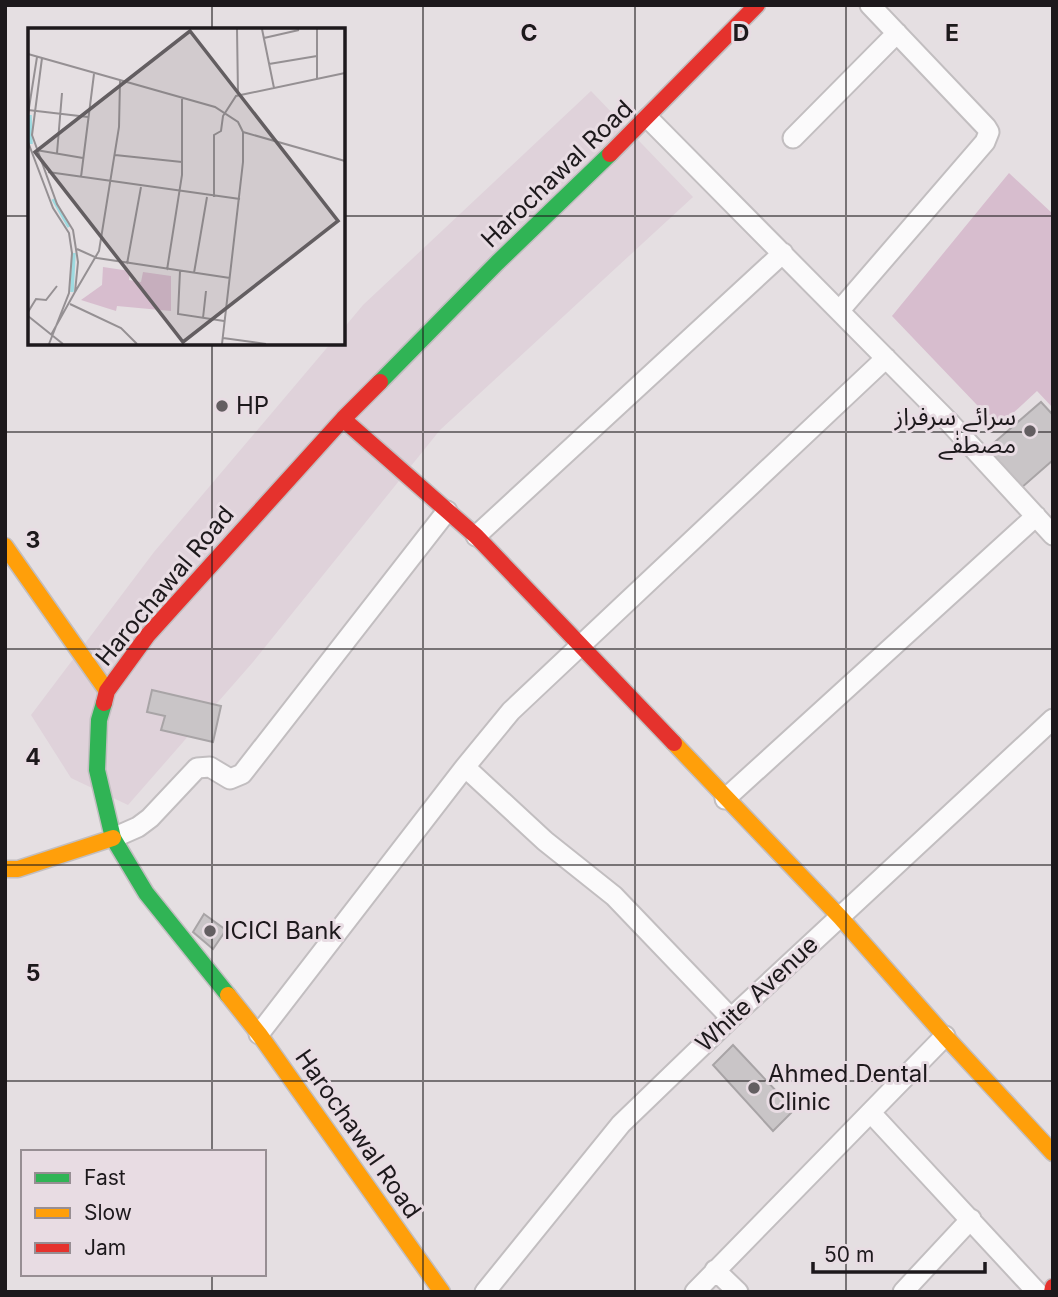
<svg xmlns="http://www.w3.org/2000/svg" width="1058" height="1297" font-family="Inter,'Noto Sans Arabic',sans-serif">
<rect width="100%" height="100%" fill="#e5dfe2"/>
<path fill="#dfd2da" d="M591,91L693,197L440,430L253,662L128,805L71,778L31,715L154,552L331,343H343V329L363,305Z"/>
<path fill="#d7bdce" d="M1009,173L1053,214V408L1037,391L998,427L892,316Z"/>
<path fill="#c9c5c7" stroke="#a8a4a6" stroke-width="2" d="M1041,402L1053,415V460L1020,489L992,464L996,459L988,448Z
M152,690L221,706L213,742L161,730L165,716L147,712Z
M204,914L226,930L213,949L193,932Z
M733,1045L794,1110L773,1131L713,1065Z"/>
<g fill="none" stroke-linecap="round" stroke-linejoin="round">
<defs>
<path id="street" d="M648,118L949,422L1053,535
M793,138L897,33
M840,310L985,142L989,132L986,127L870,5
M476,536L783,253
M465,767L545,841L614,896L731,1018
M725,799L1036,516
M113,838L138,827L150,818L197,768L210,767L230,779L242,774L447,511
M259,1034L465,767L511,711L886,358
M871,1113L1037,1292
M715,1270L738,1292
M485,1292L621,1124L731,1018L1053,719
M695,1292L945,1036
M903,1292L971,1219"/>
<path id="fast" d="M380,382L497,263L610,154
M104,703L99,720L97,770L113,838L146,893L228,995"/>
<path id="slow" d="M5,546L107,691
M674,743L840,917L945,1036L1053,1153
M5,869H18L113,838
M228,995L259,1034L442,1292"/>
<path id="jam" d="M610,154L757,5
M343,419L476,536L674,743
M104,703L107,691L147,636L343,419L380,382
M1052,1292L1053,1287"/>
</defs>
<use href="#street" stroke="#c2bec0" stroke-width="23"/>
<use href="#fast" stroke="#c2bec0" stroke-width="19"/>
<use href="#slow" stroke="#c2bec0" stroke-width="19"/>
<use href="#jam" stroke="#c2bec0" stroke-width="19"/>
<use href="#street" stroke="#fbfafb" stroke-width="19"/>
<use href="#fast" stroke="#30b455" stroke-width="16"/>
<use href="#slow" stroke="#ff9f0a" stroke-width="16"/>
<use href="#jam" stroke="#e5322d" stroke-width="16"/>
</g>
<path fill="none" stroke="#1d191c" stroke-width="2" stroke-opacity="0.55" d="M212,5V30M423,5V1292M635,5V1292M846,5V1292M5,216H30M343,216H1053M212,343V1152M5,432H1053M5,649H1053M5,865H1053M5,1081H1053M212,1274V1292"/>
<g fill="#635e61" stroke="#e8dce3" stroke-width="2.5">
<circle cx="222" cy="406" r="7"/>
<circle cx="1030" cy="431" r="7"/>
<circle cx="210" cy="931" r="7"/>
<circle cx="754" cy="1088" r="7"/>
</g>
<g text-anchor="middle" stroke-width="6" stroke-linejoin="round" paint-order="stroke">
<g font-size="24" fill="#1d191c" stroke="#e8dce3">
<text transform="translate(557 174) rotate(-44)" y="8">Harochawal Road</text>
<text transform="translate(165 586) rotate(-50)" y="8">Harochawal Road</text>
<text transform="translate(757 994) rotate(-43)" y="8">White Avenue</text>
<text transform="translate(358 1134) rotate(55)" y="8">Harochawal Road</text>
</g>
<g font-size="24" fill="#1d191c" stroke="#e8dce3" text-anchor="start">
<text x="236" y="414">HP</text>
<text x="1016" y="425" text-anchor="end">سرائے سرفراز<tspan x="1016" dy="28">مصطفٰے</tspan></text>
<text x="224" y="939">ICICI Bank</text>
<text x="768" y="1082">Ahmed Dental<tspan x="768" dy="28">Clinic</tspan></text>
</g>
</g>
<g transform="translate(28 28)">
<rect width="317" height="317" fill="#e5dfe2"/>
<path d="M75,239L102,243L101,252L113,254L115,244L143,248V283L89,278L88,283L53,272L74,257Z" fill="#d7bdce"/>
<path fill="none" stroke="#9edae0" stroke-width="3.5" d="M2,87L3,116M25,171L41,199M44,264L46,225"/>
<path fill="none" stroke="#959093" stroke-width="2" d="M209,1L210,66M234,1L246,60M289,1V50M236,10L271,2M0,26L187,79L210,94L215,104V134L194,316M14,30L4,107L29,176L45,202L50,234L47,264L23,307M241,36L289,28M0,82L60,89M0,86L9,29M215,104L317,133M0,114L25,180L41,205L44,225L41,265L21,316M8,122L55,130M29,125L34,65M87,127L154,134M20,144L212,171M53,149L66,46M186,169V107L193,103L195,88L208,68L317,45M49,221L69,230L202,250M99,236L113,159M139,242L154,147V71M152,243L150,286L196,293M166,245L179,169M47,264L71,223L91,99L92,53M42,276L93,300L109,316M0,284L8,271L18,272L29,258M0,288L35,316M175,290L178,263M195,310L238,316"/>
<path fill="#635e61" fill-opacity="0.15" stroke="#635e61" stroke-width="3.5" d="M162,3L310,193L155,314L7,124Z"/>
<rect width="317" height="317" fill="none" stroke="#1d191c" stroke-width="3.5"/>
</g>
<g font-size="23" text-anchor="middle" font-weight="bold" fill="#1d191c" stroke="#e8dce3" stroke-width="6" stroke-linejoin="round" paint-order="stroke">
<text x="529" y="41">C</text>
<text x="741" y="41">D</text>
<text x="952" y="41">E</text>
<text x="33" y="548">3</text>
<text x="33" y="765">4</text>
<text x="33" y="981">5</text>
</g>
<rect width="1058" height="1297" fill="none" stroke="#1d191c" stroke-width="14"/>
<rect x="21" y="1150" width="245" height="126" fill="#e8dce3" stroke="#978e93" stroke-width="2"/>
<rect x="35" y="1173" width="35" height="10" fill="#30b455" stroke="#978e93" stroke-width="2"/>
<text x="84" y="1185" font-size="21" fill="#1d191c">Fast</text>
<rect x="35" y="1208" width="35" height="10" fill="#ff9f0a" stroke="#978e93" stroke-width="2"/>
<text x="84" y="1220" font-size="21" fill="#1d191c">Slow</text>
<rect x="35" y="1243" width="35" height="10" fill="#e5322d" stroke="#978e93" stroke-width="2"/>
<text x="84" y="1255" font-size="21" fill="#1d191c">Jam</text>
<path d="M813 1262v10h172v-10" fill="none" stroke="#1d191c" stroke-width="3.5"/>
<text x="824" y="1262" font-size="21" fill="#1d191c" stroke="#e8dce3" stroke-width="5" paint-order="stroke">50 m</text>
</svg>
